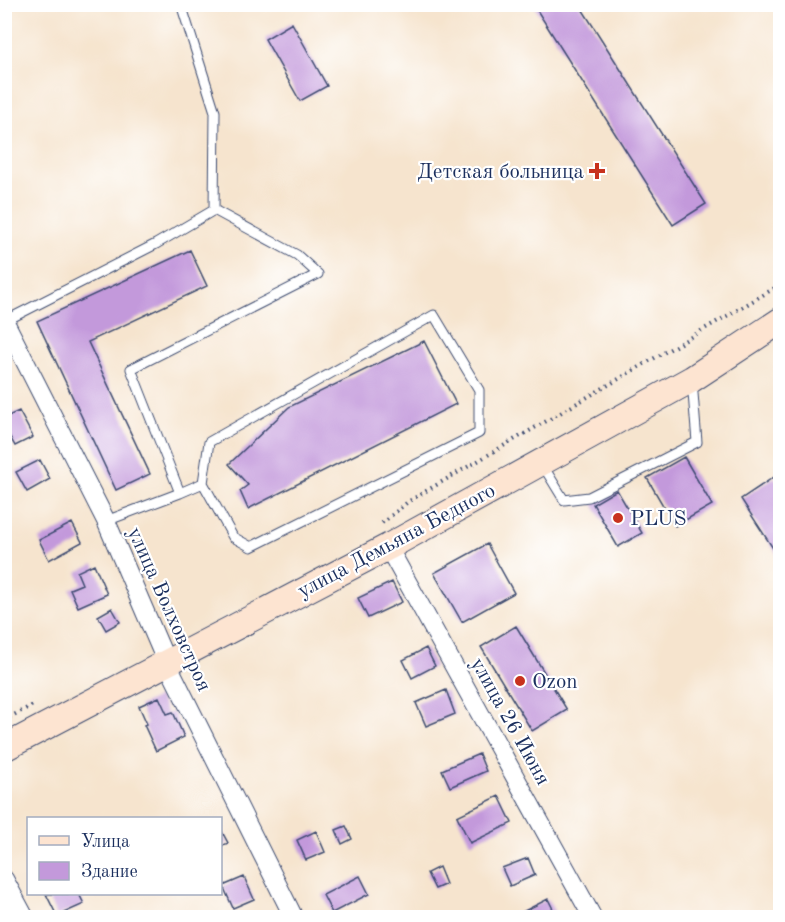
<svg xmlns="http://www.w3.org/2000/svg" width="785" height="922" font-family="'Old Standard TT',serif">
<rect width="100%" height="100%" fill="#fff"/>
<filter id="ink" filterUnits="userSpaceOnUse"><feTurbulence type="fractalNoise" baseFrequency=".0167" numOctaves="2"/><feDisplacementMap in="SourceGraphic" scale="12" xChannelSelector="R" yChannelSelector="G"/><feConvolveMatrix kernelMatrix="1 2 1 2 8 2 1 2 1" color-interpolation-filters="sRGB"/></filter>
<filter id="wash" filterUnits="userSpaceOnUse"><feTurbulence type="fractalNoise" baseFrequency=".008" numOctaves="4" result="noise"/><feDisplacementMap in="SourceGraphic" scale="24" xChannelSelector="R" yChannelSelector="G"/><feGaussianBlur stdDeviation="1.35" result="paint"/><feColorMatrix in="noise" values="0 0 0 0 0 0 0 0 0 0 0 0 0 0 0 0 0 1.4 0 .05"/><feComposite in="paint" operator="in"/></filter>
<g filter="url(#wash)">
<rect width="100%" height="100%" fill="#f6e4ce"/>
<g id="blocks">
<path fill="#c399db" d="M533,4H579L706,204L673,225Z
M292,23L327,86L300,101L265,39Z
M190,250L207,286L88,342L150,474L116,490L37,321Z
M424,341L456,404L248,509L240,491L248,485L229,464L289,407Z
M19,411L33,437L15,446L4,426V418Z
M684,457L712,505L675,526L647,478Z
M40,460L50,479L27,492L16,472Z
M774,477L780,486V559L741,499Z
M617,490L642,533L618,547L593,504Z
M72,523L82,542L49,560L39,540Z
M487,544L514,593L462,622L434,573Z
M94,564L107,594L78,607L70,589L82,584L77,572Z
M392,582L402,602L368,618L358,598Z
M112,608L120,622L106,630L98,616Z
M516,626L567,710L532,731L481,647Z
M426,648L435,666L412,678L403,660Z
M446,690L455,714L426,726L416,703Z
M159,697L167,714L173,712L184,737L156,751L144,725L147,724L139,706Z
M479,754L486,771L450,787L442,770Z
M499,796L512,823L470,843L457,816Z
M346,826L352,839L342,844L336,830Z
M220,828L228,843L220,847Z
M316,831L325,852L306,860L297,840Z
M528,858L535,875L510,886L502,868Z
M439,867L446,884L435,889L427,873Z
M360,876L369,894L332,913L323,895Z
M244,877L254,899L233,908L223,886Z
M46,894H79L84,904L57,916Z
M548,899L556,915L522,918L520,913Z"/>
</g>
</g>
<g filter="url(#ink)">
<use href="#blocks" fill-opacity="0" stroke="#3c4a6f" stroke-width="1.5"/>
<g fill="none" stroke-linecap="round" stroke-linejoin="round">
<defs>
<path id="service" d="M5,321L156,244L214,210
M542,464L564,500L589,497L697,442L692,381
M180,493L203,483L233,537L251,547L479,433V390L434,315L209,442L203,483
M106,521L180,493L131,369L318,274L297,255L214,210L215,112L181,4"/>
<path id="minor" d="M4,320L106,521L166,661L294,918
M388,547L593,918
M4,879L25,918"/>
<path id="secondary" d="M4,748L388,547L692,379L780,321"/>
</defs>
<use href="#service" stroke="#3c4a6f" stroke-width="11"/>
<use href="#minor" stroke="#3c4a6f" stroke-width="20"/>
<use href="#secondary" stroke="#3c4a6f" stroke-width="28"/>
<path stroke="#3c4a6f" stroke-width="4" stroke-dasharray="1.5 4.5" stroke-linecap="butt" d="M776,4L780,12
M382,523L409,501L780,285
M4,720L33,705"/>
<use href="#service" stroke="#fff" stroke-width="9"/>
<use href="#minor" stroke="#fff" stroke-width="18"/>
<use href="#secondary" stroke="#fde4d1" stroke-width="26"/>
</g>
</g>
<g fill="#c8321e" stroke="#fff" stroke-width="2">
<path d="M594 162h6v6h6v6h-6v6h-6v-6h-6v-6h6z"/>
<circle cx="618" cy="518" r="6"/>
<circle cx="520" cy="681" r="6"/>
</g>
<g text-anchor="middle" stroke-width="4.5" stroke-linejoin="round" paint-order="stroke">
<g font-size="21" fill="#1b2f5e" stroke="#fff" text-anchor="start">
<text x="584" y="178" text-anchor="end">Детская больница</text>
<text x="630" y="525">PLUS</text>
<text x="532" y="688">Ozon</text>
</g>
<g font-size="21" fill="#1b2f5e" stroke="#fff">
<text transform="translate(396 540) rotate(-28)" y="7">улица Демьяна Бедного</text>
<text transform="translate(170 609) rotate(66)" y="7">улица Волховстроя</text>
<text transform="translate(511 721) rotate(61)" y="7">улица 26 Июня</text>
</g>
</g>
<rect width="785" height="922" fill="none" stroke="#fff" stroke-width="24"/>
<rect x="27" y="817" width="195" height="78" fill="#ffffff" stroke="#a4acbf" stroke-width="1.5"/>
<rect x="39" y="836" width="30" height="9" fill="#fde4d1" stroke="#a4acbf" stroke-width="1.5"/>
<text x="81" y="847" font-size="18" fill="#1b2f5e">Улица</text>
<rect x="39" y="862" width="30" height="18" fill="#c399db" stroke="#a4acbf" stroke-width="1.5"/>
<text x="81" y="877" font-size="18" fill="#1b2f5e">Здание</text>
</svg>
